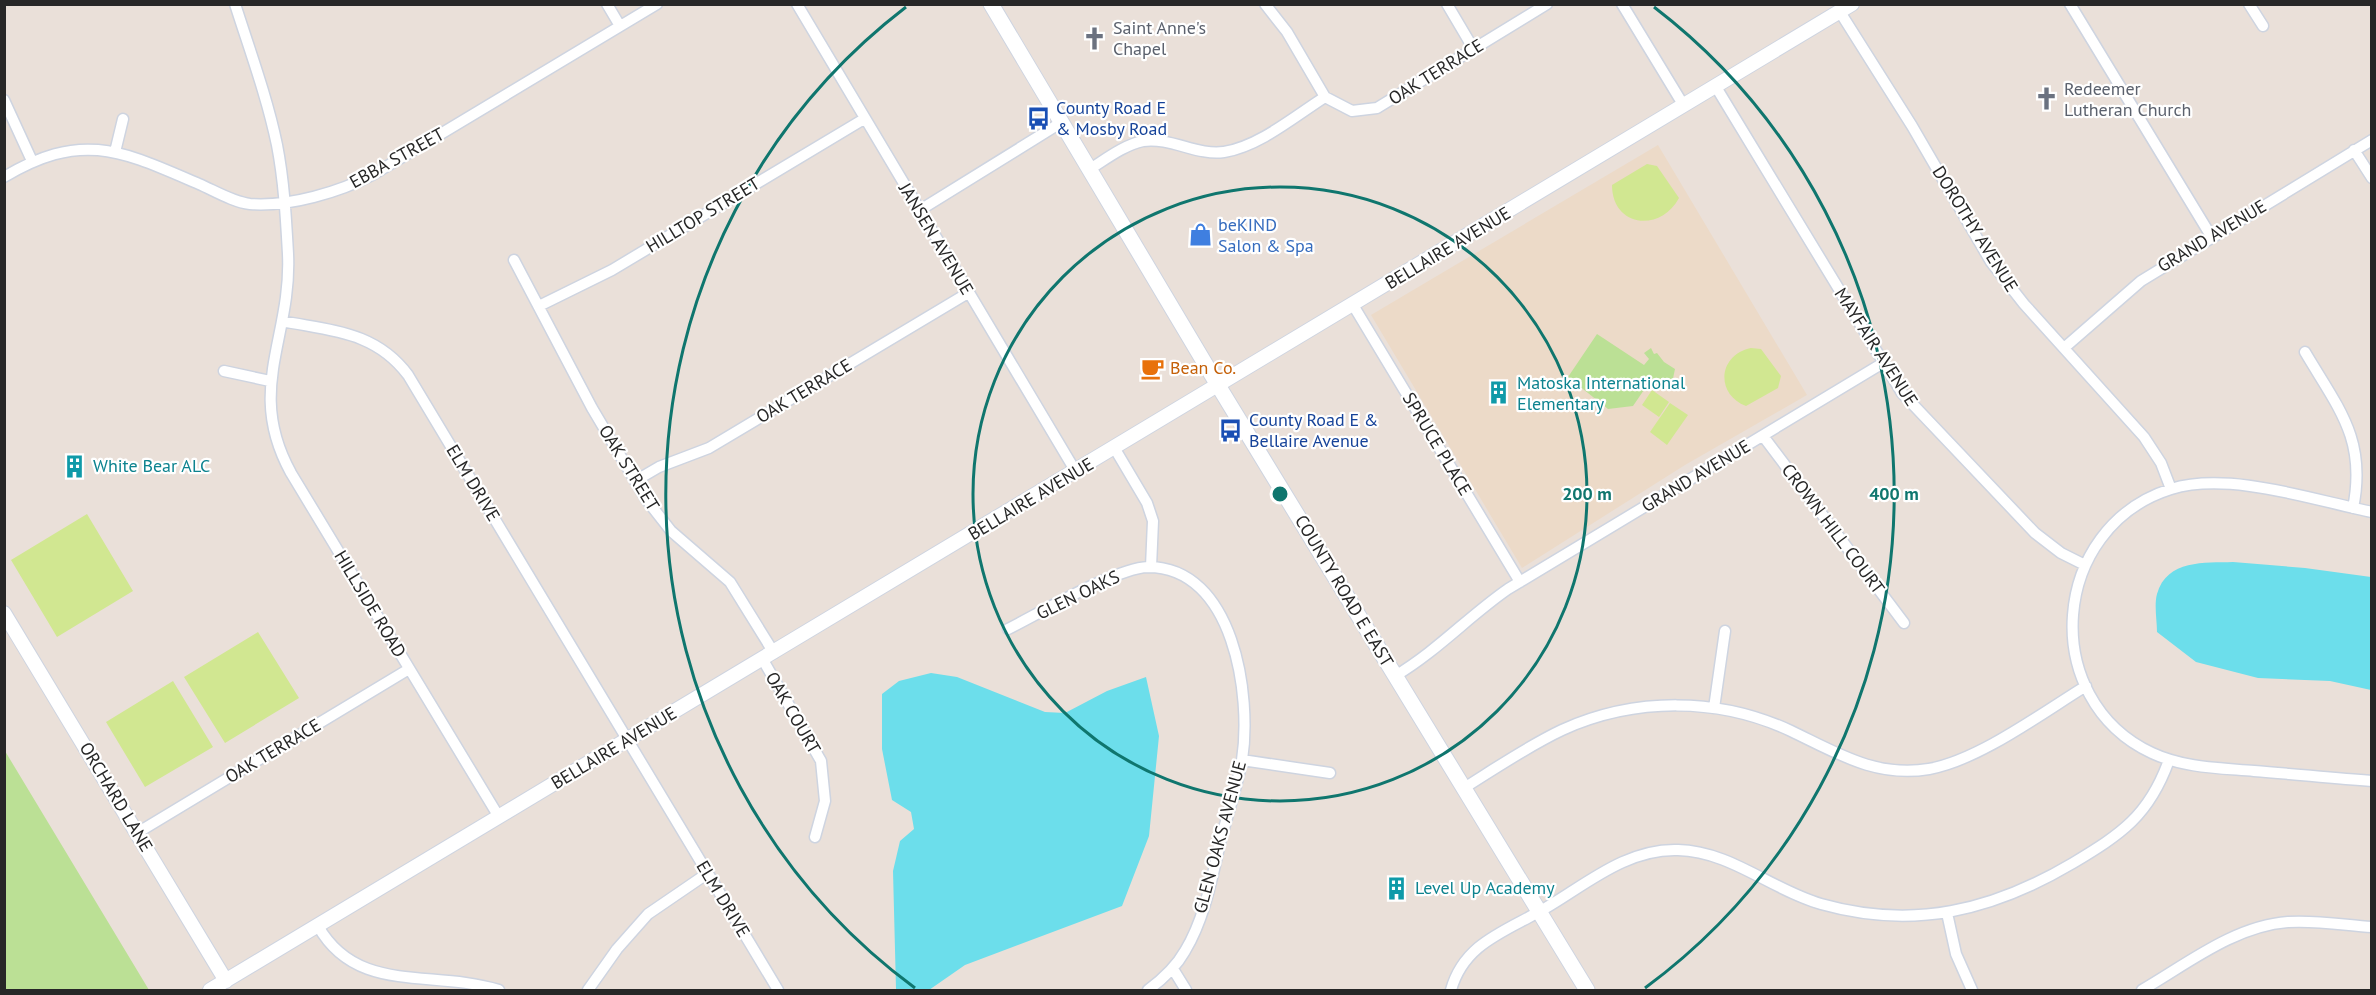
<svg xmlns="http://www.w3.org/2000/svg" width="2376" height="995" font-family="'PT Sans',sans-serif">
<rect width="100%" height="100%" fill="#eae0d9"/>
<path fill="#ecdac8" d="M1658,145L1807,395L1685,465L1522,568L1371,315Z"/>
<path fill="#bbe095" d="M1597,334L1644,365L1649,359L1644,353L1651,348L1654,354L1657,353L1664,362L1675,369L1672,383L1663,388L1657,385L1651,390L1646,387L1633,406L1608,409L1568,377Z
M4,751H5L149,990H5Z"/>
<path fill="#d1e791" d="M1647,164L1657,166L1679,198C1660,233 1612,227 1612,185Z
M1751,348L1761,349L1781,376L1778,388L1746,406C1715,394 1718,355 1751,348Z
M1652,390L1669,402L1659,417L1642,405Z
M1670,403L1688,415L1667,445L1650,432Z
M87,514L133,591L57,637L11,560Z
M258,632L299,698L225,743L184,677Z
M173,681L213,747L145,787L106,722Z"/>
<path fill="#6cdeeb" d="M2233,562L2305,568L2371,577V690L2330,681L2258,678L2196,662L2157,632C2157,621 2154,605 2157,594C2167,559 2205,563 2233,562Z
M931,673L957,677L1045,712L1065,713L1107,691L1146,677L1159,736L1149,836L1122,906L965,965L929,990H901L896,989L893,871L900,841L914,829L911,812L892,800L882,749V694L899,681Z"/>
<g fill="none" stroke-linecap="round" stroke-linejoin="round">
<defs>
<path id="minor" d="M235,4C250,51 267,97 277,145C284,181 286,218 288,254C292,338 245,390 291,473L499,817
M607,4L620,26
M797,4L1076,472
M1265,4L1287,32L1325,97
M1447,4L1473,48
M1622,4L1684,106
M2070,4L2211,236
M2249,4L2263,26
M1840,12L1912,126L1991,262L2024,304L2144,437L2161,463L2171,489
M1716,87L1902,393L2035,533L2061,553L2085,565
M1325,97L1352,111L1377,108L1547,4
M4,100L32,161
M2354,150L2372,178
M115,152L123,119
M1090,169C1106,159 1124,145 1143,141C1171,137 1197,156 1224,152C1260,146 1295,116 1325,97
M4,177C83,130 122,151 199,184C215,191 233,202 250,204C289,207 340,192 374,174L657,4
M920,210L1062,122
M514,260L592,408L646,499L671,531L730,582L774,653
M1353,305L1520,582
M539,306L612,270L864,119
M282,321C331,331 375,331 408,375L778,990
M2064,348L2141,281L2372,140
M2305,352C2338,408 2367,439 2353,508
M224,371L270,381
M1763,436L1904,623
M1115,449L1147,503L1153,521L1151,567
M635,481L659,467L709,448L968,293
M2372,512C2313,500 2229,471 2171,489C2050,527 2037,699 2152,753C2184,768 2220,768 2254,771C2293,774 2332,778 2372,781
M1008,629C1040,613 1116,568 1148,567C1234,567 1252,696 1242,760C1237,787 1228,813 1221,839C1212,877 1205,918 1185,951C1176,967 1163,979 1148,990
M763,660L821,761L825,801L815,837
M1395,676C1437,651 1469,616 1508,589L1883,363
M1714,708L1725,631
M1242,760L1330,773
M1464,788C1496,768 1528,746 1562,730C1635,697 1719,697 1791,731C1837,753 1876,778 1929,769C1979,760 2042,713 2086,686
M137,833L409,669
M1947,913L1956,954L1972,990
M318,926C357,995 431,969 499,990
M1173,969L1186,990
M588,990L617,949L648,914L708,873
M1451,990C1463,947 1498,934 1535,914C1580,890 1623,848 1678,850C1730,851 1772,890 1821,904C1913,930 1992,911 2073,863C2121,834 2149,816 2169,760
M2142,990C2187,964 2234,926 2288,922C2315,920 2344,925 2372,927"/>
<path id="tertiary" d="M4,613L226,981
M210,990L1852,4"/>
<path id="secondary" d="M991,4L1219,387L1587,990"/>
</defs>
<use href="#minor" stroke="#ced4e0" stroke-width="13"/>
<use href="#tertiary" stroke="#ced4e0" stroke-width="16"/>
<use href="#secondary" stroke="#ced4e0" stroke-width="17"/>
<use href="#minor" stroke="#fff" stroke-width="10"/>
<use href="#tertiary" stroke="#fff" stroke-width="14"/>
<use href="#secondary" stroke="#fff" stroke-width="15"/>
</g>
<g fill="none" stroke="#0f766e" stroke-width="3">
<circle cx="1280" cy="494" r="307"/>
<path d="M915 988A614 614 0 0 1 906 7M1654 7A614 614 0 0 1 1645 988"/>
</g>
<defs>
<symbol id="church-bare" viewBox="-9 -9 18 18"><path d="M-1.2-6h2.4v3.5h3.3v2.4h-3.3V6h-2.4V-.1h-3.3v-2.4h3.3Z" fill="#6b7280" stroke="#fff" stroke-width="2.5" paint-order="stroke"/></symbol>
<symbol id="bus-bare" viewBox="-9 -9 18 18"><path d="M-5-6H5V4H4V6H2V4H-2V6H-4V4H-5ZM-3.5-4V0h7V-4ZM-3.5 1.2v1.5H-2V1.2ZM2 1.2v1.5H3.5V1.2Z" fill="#1a4fb4" stroke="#fff" stroke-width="2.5" paint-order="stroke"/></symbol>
<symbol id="shop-bare" viewBox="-9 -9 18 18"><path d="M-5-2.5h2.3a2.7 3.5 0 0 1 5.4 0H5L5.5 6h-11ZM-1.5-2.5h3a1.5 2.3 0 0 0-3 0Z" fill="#3f7fe0" stroke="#fff" stroke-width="2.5" paint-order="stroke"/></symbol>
<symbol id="cafe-bare" viewBox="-9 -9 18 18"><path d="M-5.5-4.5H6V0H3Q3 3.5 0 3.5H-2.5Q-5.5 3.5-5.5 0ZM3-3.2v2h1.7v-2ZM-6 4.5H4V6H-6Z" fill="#e8710a" stroke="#fff" stroke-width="2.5" paint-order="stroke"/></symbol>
<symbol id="building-bare" viewBox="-9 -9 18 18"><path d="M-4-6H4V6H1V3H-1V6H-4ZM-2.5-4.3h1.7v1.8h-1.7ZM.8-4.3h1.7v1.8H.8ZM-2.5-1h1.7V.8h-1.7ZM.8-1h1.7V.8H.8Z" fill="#0f9aa8" stroke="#fff" stroke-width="2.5" paint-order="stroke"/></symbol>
</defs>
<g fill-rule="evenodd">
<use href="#church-bare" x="1078" y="22" width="33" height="33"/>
<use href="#church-bare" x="2030" y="82" width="33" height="33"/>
<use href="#bus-bare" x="1022" y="102" width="33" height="33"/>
<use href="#shop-bare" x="1184" y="218" width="33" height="33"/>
<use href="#cafe-bare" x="1136" y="352" width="33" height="33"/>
<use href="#building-bare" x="1482" y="376" width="33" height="33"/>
<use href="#bus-bare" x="1214" y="414" width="33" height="33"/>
<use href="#building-bare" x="58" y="450" width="33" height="33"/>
<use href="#building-bare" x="1380" y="872" width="33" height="33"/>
</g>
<g text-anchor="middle" stroke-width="4.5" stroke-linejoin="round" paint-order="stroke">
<g font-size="18" fill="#5b616d" stroke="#fff" text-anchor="start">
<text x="1113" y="34">Saint Anne's<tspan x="1113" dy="21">Chapel</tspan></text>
<text x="2064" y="95">Redeemer<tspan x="2064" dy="21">Lutheran Church</tspan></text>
</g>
<g font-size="18" fill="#272727" stroke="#fff">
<text transform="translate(1436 72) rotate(-32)" y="6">OAK TERRACE</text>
<text transform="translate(397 158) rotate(-29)" y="6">EBBA STREET</text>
<text transform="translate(703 215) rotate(-31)" y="6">HILLTOP STREET</text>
<text transform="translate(1975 229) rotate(58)" y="6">DOROTHY AVENUE</text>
<text transform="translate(2212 236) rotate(-31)" y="6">GRAND AVENUE</text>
<text transform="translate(936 239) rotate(59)" y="6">JANSEN AVENUE</text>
<text transform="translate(1448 248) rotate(-31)" y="6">BELLAIRE AVENUE</text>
<text transform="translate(1876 347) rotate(57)" y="6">MAYFAIR AVENUE</text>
<text transform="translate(804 391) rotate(-31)" y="6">OAK TERRACE</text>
<text transform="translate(1437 444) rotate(59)" y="6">SPRUCE PLACE</text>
<text transform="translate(629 468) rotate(58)" y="6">OAK STREET</text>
<text transform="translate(1696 476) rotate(-31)" y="6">GRAND AVENUE</text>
<text transform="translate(473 483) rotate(59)" y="6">ELM DRIVE</text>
<text transform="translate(1031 499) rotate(-31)" y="6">BELLAIRE AVENUE</text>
<text transform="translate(1833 529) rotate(53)" y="6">CROWN HILL COURT</text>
<text transform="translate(1344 591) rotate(59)" y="6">COUNTY ROAD E EAST</text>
<text transform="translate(1078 595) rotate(-26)" y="6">GLEN OAKS</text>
<text transform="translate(370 604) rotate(59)" y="6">HILLSIDE ROAD</text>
<text transform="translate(793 713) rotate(60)" y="6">OAK COURT</text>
<text transform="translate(614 748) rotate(-31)" y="6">BELLAIRE AVENUE</text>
<text transform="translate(273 751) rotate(-31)" y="6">OAK TERRACE</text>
<text transform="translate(116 797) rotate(59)" y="6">ORCHARD LANE</text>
<text transform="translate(1220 837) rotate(-75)" y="6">GLEN OAKS AVENUE</text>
<text transform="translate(723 899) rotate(59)" y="6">ELM DRIVE</text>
</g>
<g font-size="18" fill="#164399" stroke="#fff" text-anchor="start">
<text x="1056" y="114">County Road E<tspan x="1056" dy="21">&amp; Mosby Road</tspan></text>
<text x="1249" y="426">County Road E &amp;<tspan x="1249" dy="21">Bellaire Avenue</tspan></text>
</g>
<g font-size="18" fill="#366cbe" stroke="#fff" text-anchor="start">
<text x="1218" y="231">beKIND<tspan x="1218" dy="21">Salon &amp; Spa</tspan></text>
</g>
<g font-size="18" fill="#c56008" stroke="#fff" text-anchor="start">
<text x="1170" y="374">Bean Co.</text>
</g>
<g font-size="18" fill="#0d838f" stroke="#fff" text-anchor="start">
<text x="1517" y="389">Matoska International<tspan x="1517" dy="21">Elementary</tspan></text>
<text x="93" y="472">White Bear ALC</text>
<text x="1415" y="894">Level Up Academy</text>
</g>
</g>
<circle cx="1280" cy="494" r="9" fill="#0f766e" stroke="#fff" stroke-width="3"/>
<g font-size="18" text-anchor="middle" font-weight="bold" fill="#0f766e" stroke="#fff" stroke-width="4.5" stroke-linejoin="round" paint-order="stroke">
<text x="1587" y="500">200 m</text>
<text x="1894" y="500">400 m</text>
</g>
<rect width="2376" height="995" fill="none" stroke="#272727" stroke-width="12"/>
</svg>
